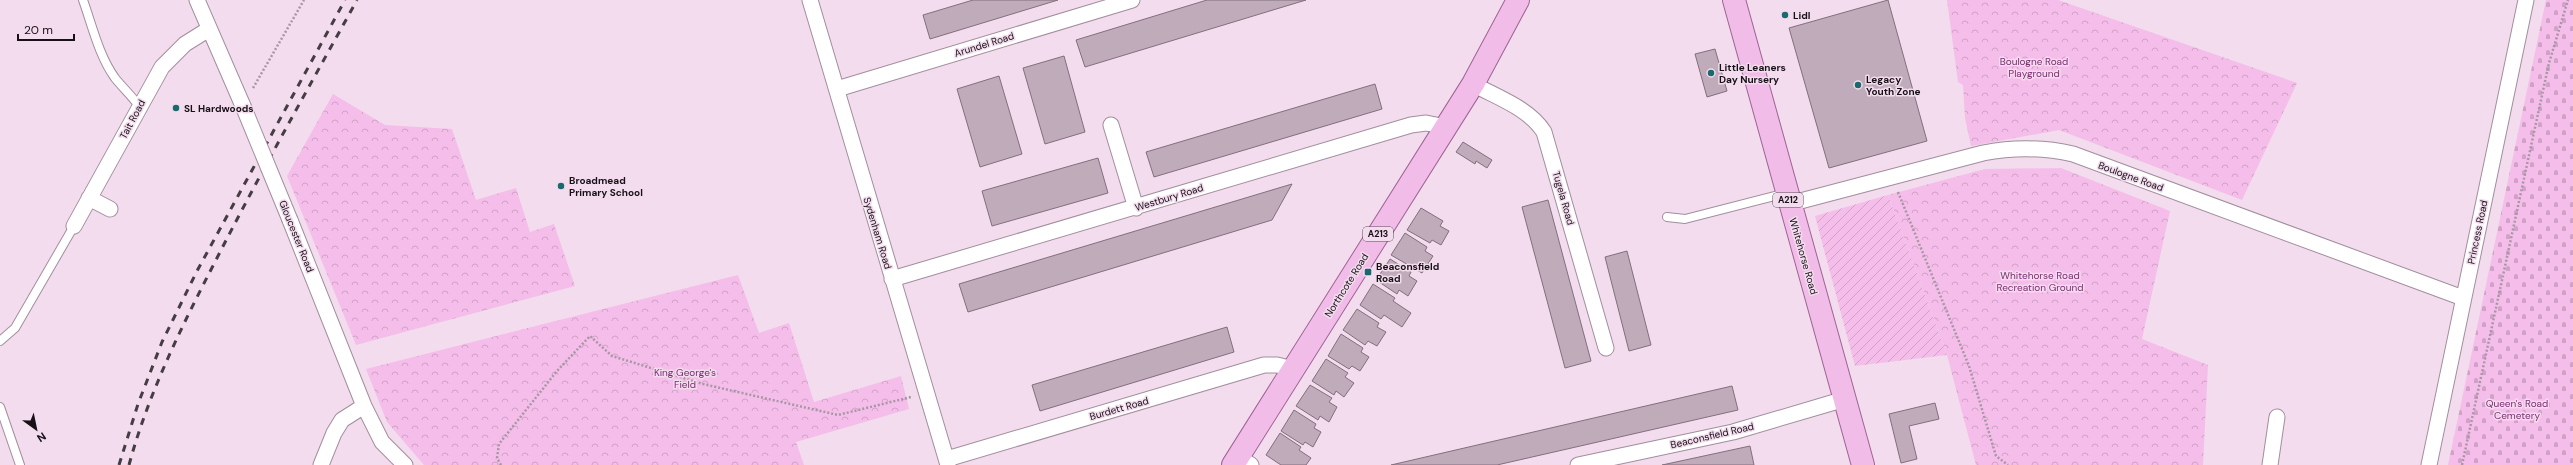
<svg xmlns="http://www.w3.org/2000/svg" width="2573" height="465" font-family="'DM Sans',sans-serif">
<defs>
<pattern id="cemetery-stones" width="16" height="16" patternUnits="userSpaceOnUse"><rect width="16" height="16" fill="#f5bdea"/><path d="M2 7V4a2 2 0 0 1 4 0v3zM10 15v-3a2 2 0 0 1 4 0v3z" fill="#d1a1c8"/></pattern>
<pattern id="park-crowns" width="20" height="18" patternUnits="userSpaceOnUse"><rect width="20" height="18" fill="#f5bdea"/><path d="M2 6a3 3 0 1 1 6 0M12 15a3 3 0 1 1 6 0" fill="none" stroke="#d1a1c8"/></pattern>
<pattern id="garden-furrows" width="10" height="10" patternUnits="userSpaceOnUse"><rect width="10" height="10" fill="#f5bdea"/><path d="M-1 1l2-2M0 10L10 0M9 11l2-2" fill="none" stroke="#d1a1c8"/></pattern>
</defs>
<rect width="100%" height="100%" fill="#f2dced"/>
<path fill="url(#cemetery-stones)" d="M2546,0H2573V465H2448Z"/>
<path fill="url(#park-crowns)" d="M1947,0H2058L2297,83L2242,200L2059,130L1971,146L1965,118L1963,85L1958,82Z
M333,94L385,125L452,129L476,200L516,188L530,232L554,224L575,286L356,345L287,176Z
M2061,168L2170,211L2142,339L2208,365L2203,465H1976L1947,355L1888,195L1985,169Z
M738,275L759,333L789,323L814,402L901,376L909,409L796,442L804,465H424L387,422L366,369Z"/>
<path fill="url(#garden-furrows)" d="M1888,195L1947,355L1855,366L1815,216Z"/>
<path fill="#c0abbb" stroke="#826f7e" d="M973,0H1058L930,39L923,15Z
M1207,0H1306L1085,67L1076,40Z
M1888,0L1927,141L1829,168L1789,28Z
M1715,49L1727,91L1707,97L1695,54Z
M1064,56L1085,132L1045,144L1023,68Z
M999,76L1022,154L980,167L957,89Z
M1375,84L1382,109L1154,177L1146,152Z
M1463,142L1492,160L1487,168L1476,161L1475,164L1456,152Z
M1098,158L1108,193L992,226L982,191Z
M1292,184L1272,220L968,312L959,284Z
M1548,200L1591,361L1565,368L1522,207Z
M1421,208L1443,221L1440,226L1449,231L1441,245L1432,240L1430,243L1407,230Z
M1405,233L1427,247L1425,251L1433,256L1422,273L1391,255Z
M1627,251L1651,345L1629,351L1605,257Z
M1390,259L1411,272L1409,276L1417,281L1408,296L1399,290L1397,294L1376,280Z
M1373,284L1395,298L1393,301L1411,313L1402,327L1384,315L1381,319L1360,305Z
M1357,309L1379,323L1377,327L1386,332L1377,346L1368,341L1365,345L1343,330Z
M1227,327L1234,352L1040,411L1032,385Z
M1341,334L1363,348L1361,352L1369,357L1360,371L1352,366L1349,369L1328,356Z
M1326,359L1348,373L1345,377L1354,383L1344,397L1336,391L1334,395L1312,381Z
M1310,385L1332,398L1329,402L1337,407L1329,422L1320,416L1318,420L1296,406Z
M1732,386L1738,410L1497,465H1391Z
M1935,403L1939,419L1909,426L1917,459L1901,463L1889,414Z
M1294,410L1316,424L1314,428L1321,432L1313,447L1305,442L1303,445L1281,431Z
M1280,433L1301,447L1299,450L1311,458L1306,465H1281L1266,455Z
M1750,446L1754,465H1662Z"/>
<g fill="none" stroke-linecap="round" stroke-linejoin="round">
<defs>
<path id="service" d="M83,0C92,25 99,56 115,78C122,87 131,95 139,106
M1667,217L1685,219L1786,193
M0,341L15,328L74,226
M0,407L20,465"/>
<path id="minor" d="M197,0L243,106
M810,0L948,465
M1473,84C1496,97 1529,108 1544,132L1606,348
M837,89L1132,0
M1111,125L1136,208
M89,198L110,209
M1789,204L1983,153C2014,147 2042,147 2073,154L2463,298
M290,220L364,406L382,442L405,465
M74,226L162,67L185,44L209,29
M892,279L1411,125L1426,123L1446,127
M1238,457L1251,465
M947,459L1264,365H1277L1293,369
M321,465L334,433L342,420L364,406
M1578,465L1733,432L1845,399
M2270,465L2277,417
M2429,465L2526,0"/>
<path id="primary" d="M1734,0L1863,465
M1233,465L1473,84L1518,0"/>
</defs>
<use href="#service" stroke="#a28e9e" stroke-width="10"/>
<use href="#minor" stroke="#a28e9e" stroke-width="17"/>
<use href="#primary" stroke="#9f6395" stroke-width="24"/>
<path stroke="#a797a4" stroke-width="2.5" stroke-dasharray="2 2" stroke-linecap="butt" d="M253,88L304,0
M1898,192L1969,366L1996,456L2008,465
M501,465L497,458L499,444L557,371L590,336L612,356L703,384L838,415L911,397
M2462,465L2549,63L2568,0"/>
<use href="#service" stroke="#fff" stroke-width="8"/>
<use href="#minor" stroke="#fff" stroke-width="15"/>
<use href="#primary" stroke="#f1bce8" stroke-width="22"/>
<path stroke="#463c44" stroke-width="3" stroke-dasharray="7 7" stroke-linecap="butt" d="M119,465L138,404L162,342L197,271L345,0
M129,465C149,391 183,324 218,256C262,170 310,85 357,0"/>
<defs>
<path id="minor-bridge" d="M243,106L290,220"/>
</defs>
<use href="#minor-bridge" stroke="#a28e9e" stroke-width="17" stroke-linecap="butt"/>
<use href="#minor-bridge" stroke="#fff" stroke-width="15"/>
</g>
<g fill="#1b686e" stroke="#f2dced" stroke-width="1.5">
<circle cx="1785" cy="15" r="4"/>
<circle cx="1711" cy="73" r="4"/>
<circle cx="1858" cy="85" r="4"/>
<circle cx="176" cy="108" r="4"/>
<circle cx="561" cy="186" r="4"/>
<rect x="1364" y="268" width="8" height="8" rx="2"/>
</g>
<g text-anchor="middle" stroke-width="3" stroke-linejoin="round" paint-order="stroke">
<g fill="#f2dced" stroke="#594d56" stroke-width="1">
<rect x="1773" y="193" width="30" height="14" rx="3"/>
<rect x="1363" y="227" width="30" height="14" rx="3"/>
</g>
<g font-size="9" font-weight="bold" fill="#171016">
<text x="1788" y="203">A212</text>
<text x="1378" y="237">A213</text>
</g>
<g font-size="10" font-weight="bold" fill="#171016" stroke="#f2dced" text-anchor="start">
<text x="1793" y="19">Lidl</text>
<text x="1719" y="71">Little Leaners<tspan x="1719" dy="12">Day Nursery</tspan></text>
<text x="1866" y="83">Legacy<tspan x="1866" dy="12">Youth Zone</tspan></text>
<text x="184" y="112">SL Hardwoods</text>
<text x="569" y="184">Broadmead<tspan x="569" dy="12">Primary School</tspan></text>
<text x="1376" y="270">Beaconsfield<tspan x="1376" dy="12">Road</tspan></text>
</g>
<g font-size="10" fill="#171016" stroke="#f2dced">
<text transform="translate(984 44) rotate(-17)" y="4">Arundel Road</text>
<text transform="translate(132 119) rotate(-62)" y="4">Tait Road</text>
<text transform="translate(2131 176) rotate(20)" y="4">Boulogne Road</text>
<text transform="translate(1169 197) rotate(-17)" y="4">Westbury Road</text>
<text transform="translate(1564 198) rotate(74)" y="4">Tugela Road</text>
<text transform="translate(2477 232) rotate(-78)" y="4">Princess Road</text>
<text transform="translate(878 233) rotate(73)" y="4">Sydenham Road</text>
<text transform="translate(297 236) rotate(68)" y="4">Gloucester Road</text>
<text transform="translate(1804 256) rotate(74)" y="4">Whitehorse Road</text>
<text transform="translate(1346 285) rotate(-58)" y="4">Northcote Road</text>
<text transform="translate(1119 408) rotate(-16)" y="4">Burdett Road</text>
<text transform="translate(1712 435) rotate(-13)" y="4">Beaconsfield Road</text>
</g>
<g font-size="10" fill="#802b75" stroke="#f2dced">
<text x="2034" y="65">Boulogne Road<tspan x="2034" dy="12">Playground</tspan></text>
<text x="2040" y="279">Whitehorse Road<tspan x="2040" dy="12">Recreation Ground</tspan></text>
<text x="685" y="376">King George's<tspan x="685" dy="12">Field</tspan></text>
<text x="2517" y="407">Queen's Road<tspan x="2517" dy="12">Cemetery</tspan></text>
</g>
</g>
<g transform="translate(36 429) rotate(147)" stroke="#f2dced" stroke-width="3" paint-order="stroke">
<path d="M0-3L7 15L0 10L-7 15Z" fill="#171016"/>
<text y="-6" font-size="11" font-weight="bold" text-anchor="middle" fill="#171016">N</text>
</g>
<path d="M18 34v6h56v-6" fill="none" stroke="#171016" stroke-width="2"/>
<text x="24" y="34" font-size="12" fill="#171016" stroke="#f2dced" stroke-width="3" paint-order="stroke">20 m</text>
</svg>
